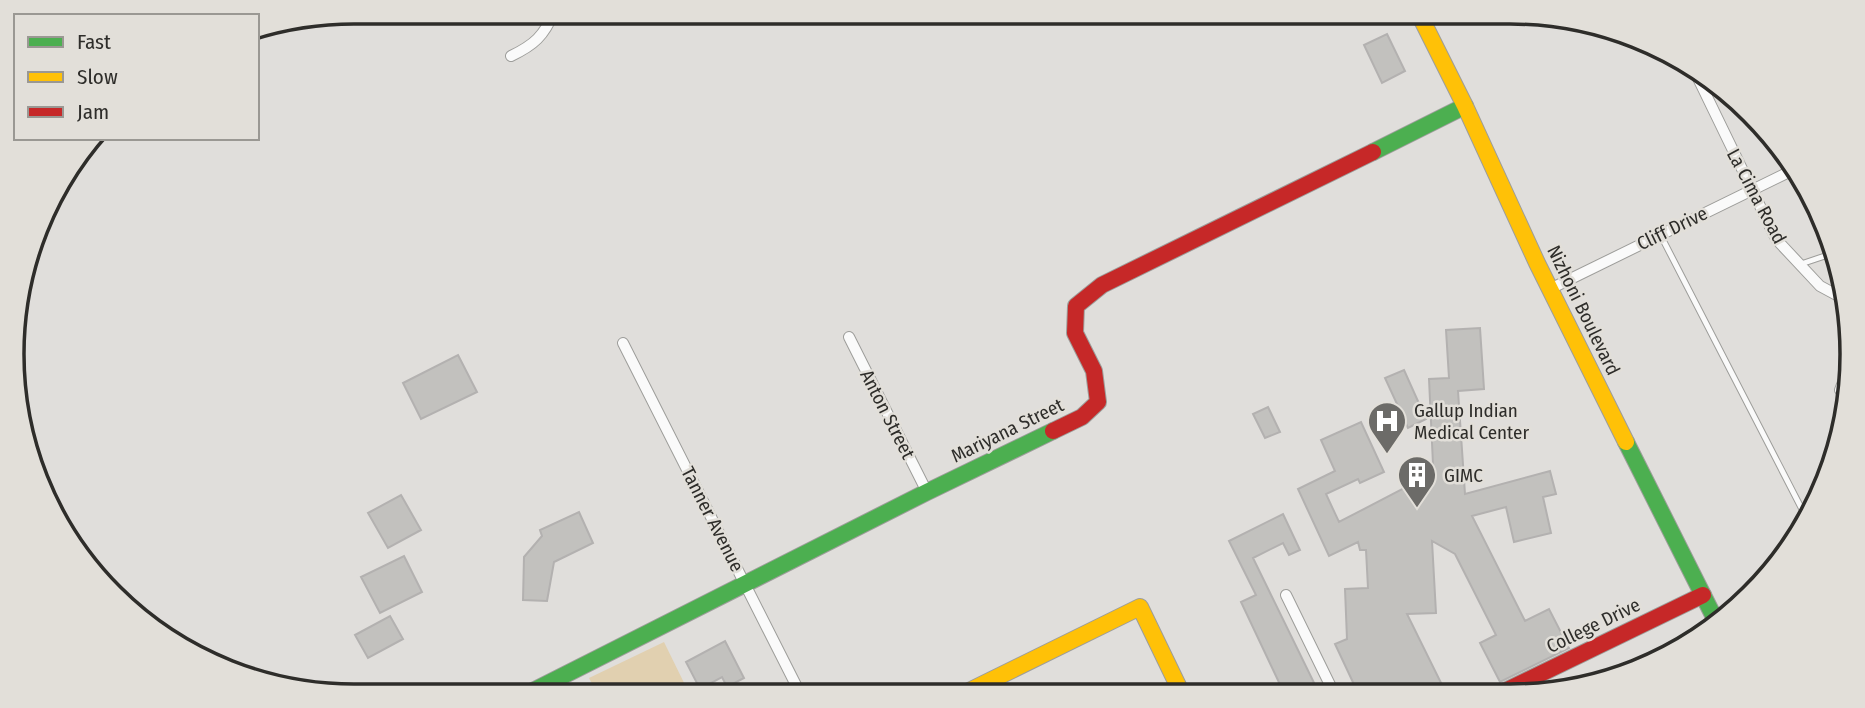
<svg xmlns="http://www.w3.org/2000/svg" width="1865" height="708" font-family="'Fira Sans Condensed',sans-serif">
<rect width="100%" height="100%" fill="#e0dedb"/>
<path fill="#e1d0b0" d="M664,642L690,695H598L589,678Z"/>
<path fill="#c2c1be" stroke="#b3b1b0" stroke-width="2" d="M1387,34L1405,71L1382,83L1364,45Z
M1480,328L1484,389L1458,391L1465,494L1550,471L1556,494L1543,497L1551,533L1514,542L1506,507L1472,516L1525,621L1549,609L1569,648L1500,682L1480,643L1496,635L1455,554L1432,541L1436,613L1407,614L1446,693H1358L1335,644L1347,639L1345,589L1368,588L1366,550H1360L1358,542L1329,556L1298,489L1335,471L1321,440L1361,422L1384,472L1360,483L1358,479L1326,494L1339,522L1416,482L1428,474L1433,464L1429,379L1449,378L1446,330Z
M458,355L477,392L421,419L403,383Z
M1404,370L1426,419L1408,428L1385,378Z
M1268,407L1280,432L1265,438L1253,414Z
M401,495L421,530L388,548L368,513Z
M579,512L593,543L554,562L547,601L523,600L524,557L542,536L540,530Z
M1283,514L1300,550L1289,555L1283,543L1253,558L1319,693H1284L1241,602L1256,595L1229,541Z
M404,556L422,592L380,613L361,577Z
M390,616L403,639L368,658L355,635Z
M725,641L744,678L727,687L722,677L700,689L686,662Z"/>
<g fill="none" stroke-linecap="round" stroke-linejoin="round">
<defs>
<path id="lane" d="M1706,94L1722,86
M1660,234L1807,519
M1801,264L1831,254"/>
<path id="street" d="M511,56C534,45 544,36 554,12
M1694,70L1776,239L1820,286L1846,300
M1550,289L1795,169
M849,337L927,492
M623,343L801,695
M1840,390L1846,374
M1286,595L1334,693
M989,681L996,694"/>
<path id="fast" d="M1373,152L1465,106
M1626,442L1717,623
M525,695L927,492L1053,431"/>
<path id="slow" d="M1418,12L1465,106L1537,263L1626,442
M963,694L1140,607L1182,694"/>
<path id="jam" d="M1053,431L1082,417L1098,402L1094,371L1075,333L1076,306L1102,285L1373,152
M1501,693L1703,595"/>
</defs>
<use href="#lane" stroke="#9d9d9a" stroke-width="7"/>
<use href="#street" stroke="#9d9d9a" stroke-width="12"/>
<use href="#fast" stroke="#9d9d9a" stroke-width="18"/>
<use href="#slow" stroke="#9d9d9a" stroke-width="18"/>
<use href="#jam" stroke="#9d9d9a" stroke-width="18"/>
<use href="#lane" stroke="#fafafa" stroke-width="5"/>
<use href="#street" stroke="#fafafa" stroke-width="10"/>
<use href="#fast" stroke="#4caf50" stroke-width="16"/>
<use href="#slow" stroke="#ffc107" stroke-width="16"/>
<use href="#jam" stroke="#c62828" stroke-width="16"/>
</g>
<defs>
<symbol id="hospital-pin" viewBox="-11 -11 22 30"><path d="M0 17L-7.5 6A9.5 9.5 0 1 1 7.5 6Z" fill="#6c6b68" stroke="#e2dfd9"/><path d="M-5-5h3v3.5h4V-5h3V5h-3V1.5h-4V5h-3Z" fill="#fff"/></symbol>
<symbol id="building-pin" viewBox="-11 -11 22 30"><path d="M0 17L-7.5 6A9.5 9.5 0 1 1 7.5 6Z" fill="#6c6b68" stroke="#e2dfd9"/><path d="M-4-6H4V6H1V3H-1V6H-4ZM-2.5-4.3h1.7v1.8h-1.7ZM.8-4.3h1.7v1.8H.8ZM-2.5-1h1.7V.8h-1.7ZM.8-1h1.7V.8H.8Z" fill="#fff"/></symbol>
</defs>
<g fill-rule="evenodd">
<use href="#hospital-pin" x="1365" y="399" width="44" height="60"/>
<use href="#building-pin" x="1395" y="453" width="44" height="60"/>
</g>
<g text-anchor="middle" stroke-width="5" stroke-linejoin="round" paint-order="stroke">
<g font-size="19" fill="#2e2d2a" stroke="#e2dfd9">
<text transform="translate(1757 196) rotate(62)" y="7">La Cima Road</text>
<text transform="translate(1672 228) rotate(-26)" y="7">Cliff Drive</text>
<text transform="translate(1584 310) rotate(64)" y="7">Nizhoni Boulevard</text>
<text transform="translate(888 414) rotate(63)" y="7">Anton Street</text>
<text transform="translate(1007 430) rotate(-26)" y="7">Mariyana Street</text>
<text transform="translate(713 519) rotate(63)" y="7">Tanner Avenue</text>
<text transform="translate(1593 625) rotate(-26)" y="7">College Drive</text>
</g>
<g font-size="19" fill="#2e2d2a" stroke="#e2dfd9" text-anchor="start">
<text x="1414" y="417">Gallup Indian<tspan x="1414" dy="22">Medical Center</tspan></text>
<text x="1444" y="482">GIMC</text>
</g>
</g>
<path d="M0 0H1865V708H0ZM354 24H1510A330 330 0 0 1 1840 354V354A330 330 0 0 1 1510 684H354A330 330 0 0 1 24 354V354A330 330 0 0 1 354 24Z" fill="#e2dfd9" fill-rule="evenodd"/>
<path fill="none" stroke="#2e2d2a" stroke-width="3.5" d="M354 24H1510A330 330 0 0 1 1840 354V354A330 330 0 0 1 1510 684H354A330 330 0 0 1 24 354V354A330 330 0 0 1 354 24Z"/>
<rect x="14" y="14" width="245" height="126" fill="#e2dfd9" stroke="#9a9893" stroke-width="2"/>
<rect x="28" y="37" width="35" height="10" fill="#4caf50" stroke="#9a9893" stroke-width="2"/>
<text x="77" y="49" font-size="21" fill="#2e2d2a">Fast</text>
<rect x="28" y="72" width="35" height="10" fill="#ffc107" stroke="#9a9893" stroke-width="2"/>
<text x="77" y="84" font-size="21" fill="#2e2d2a">Slow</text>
<rect x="28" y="107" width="35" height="10" fill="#c62828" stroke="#9a9893" stroke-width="2"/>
<text x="77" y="119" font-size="21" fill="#2e2d2a">Jam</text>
</svg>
